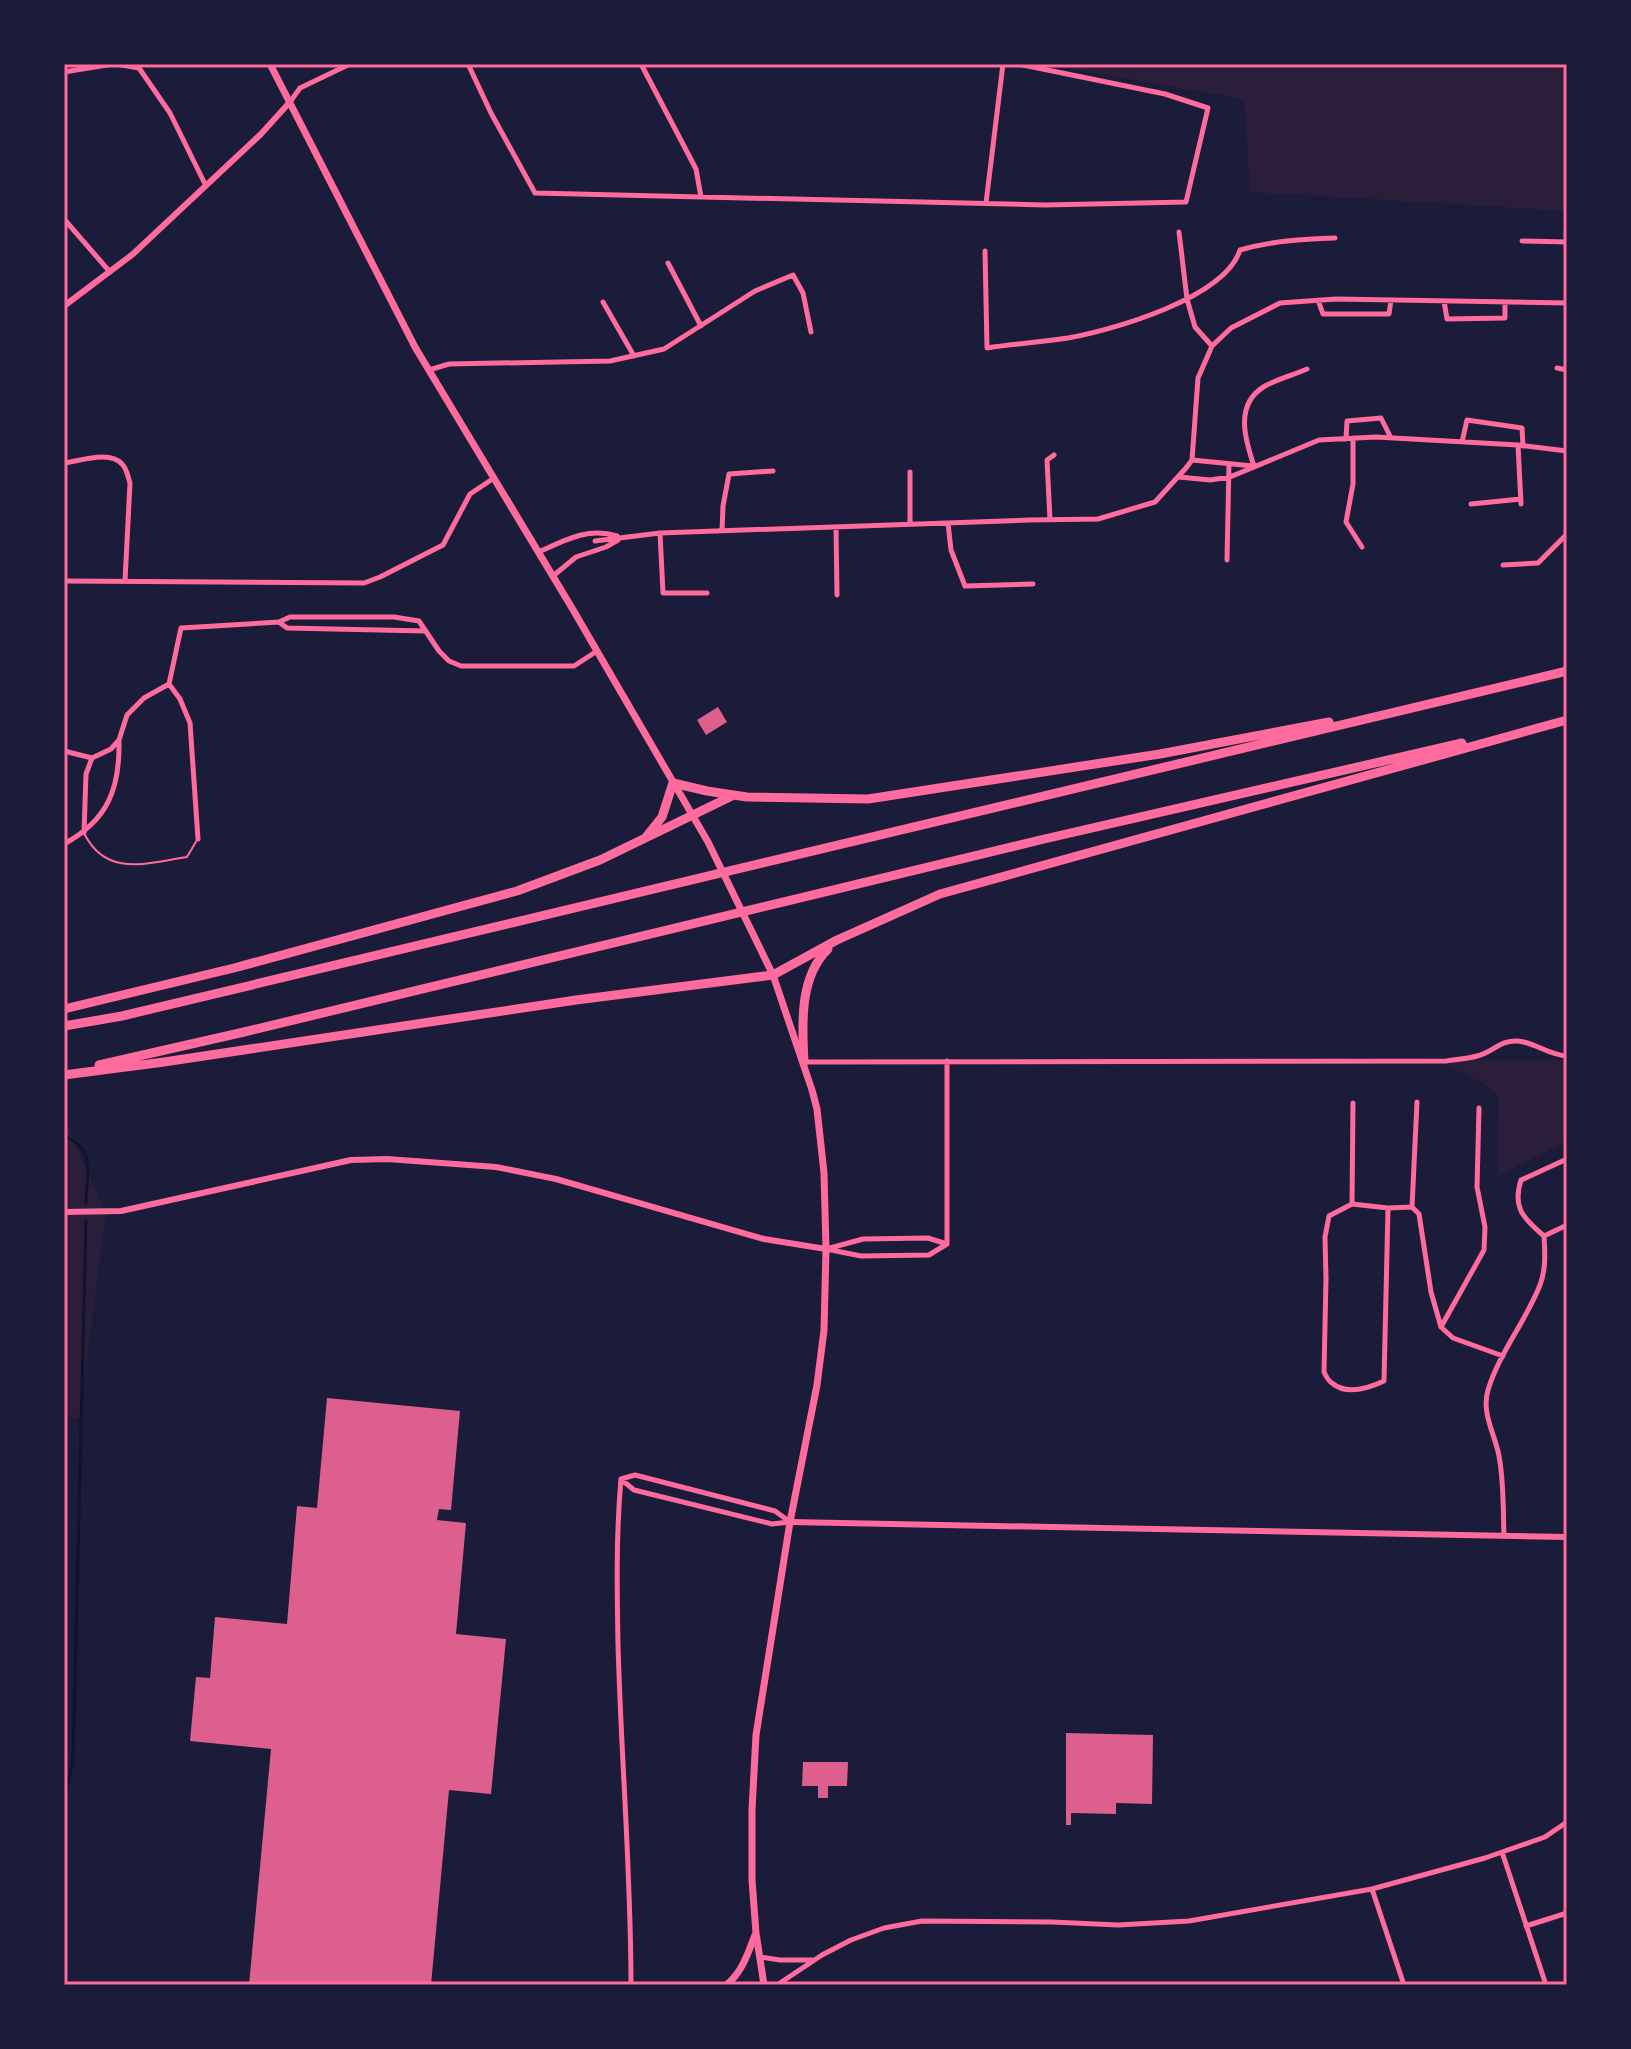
<svg xmlns="http://www.w3.org/2000/svg" width="1631" height="2049" font-family="'Crimson Pro',serif">
<rect width="100%" height="100%" fill="#1b1b3a"/>
<path fill="#2a1e3b" d="M1039,64H1567V211L1250,192L1244,99Z
M1436,1060H1567V1141L1498,1176L1499,1097L1484,1084Z
M68,1127L106,1213L79,1418L64,1417V1128Z"/>
<g fill="none" stroke-linecap="round" stroke-linejoin="round">
<path stroke="#12122b" stroke-width="3" d="M64,1136C96,1149 87,1174 86,1203
M64,1791L68,1784L73,1761L86,1221"/>
</g>
<path fill="#dd5f8e" d="M718,707L727,722L706,735L697,720Z
M327,1398L460,1411L451,1510L439,1509L437,1520L466,1523L456,1634L506,1639L491,1794L449,1790L431,1985H249L271,1749L190,1741L196,1677L210,1678L215,1617L287,1624L297,1506L317,1508Z
M1066,1733L1153,1735L1152,1804L1116,1803V1814L1071,1813V1825H1066Z
M803,1762H848L847,1786H828V1798H818V1786H802Z"/>
<g fill="none" stroke-linecap="round" stroke-linejoin="round">
<path stroke="#ff6b9d" stroke-width="2" d="M84,833C106,878 147,863 187,857L197,840"/>
<path stroke="#ff6b9d" stroke-width="5" d="M116,64L139,68L170,113L206,186
M468,64L491,113L535,193L1045,205L1186,202L1208,108L1165,94L1018,64
M641,64L696,169L701,197
M64,72L113,64
M290,102L300,88L350,64
M986,203L1003,64
M64,219L110,272
M1179,232L1187,299L1195,327L1212,346
M1522,241L1567,242
M985,251L987,348C1014,344 1041,342 1068,338C1113,330 1225,298 1240,250C1272,241 1302,239 1335,238
M668,263L701,326
M1318,300L1323,314H1389L1391,300
M1444,301L1447,319L1505,318V302
M603,302L634,356
M1557,368L1567,370
M429,370L449,364L610,361L664,349L755,291L793,275L803,293L811,332
M1353,438V484L1346,522L1362,547
M1346,439L1347,421L1381,418L1391,438
M1462,442L1467,420L1522,428L1523,446
M1518,445L1521,504
M1192,460L1253,466
M64,463C80,461 110,450 122,464C127,469 128,477 130,483L125,581
M1254,466C1245,439 1234,404 1265,386C1278,379 1293,375 1307,369
M910,472V524
M1179,477L1210,480L1230,477L1319,440L1376,437L1518,445L1567,451
M1471,504L1521,499
M1050,520L1047,460L1054,455
M948,523L951,550L965,586L1033,584
M836,527L837,595
M722,531L723,506L729,474L773,471
M660,533L663,593H707
M595,541L660,533L1030,520L1098,519L1155,502L1186,468L1192,460L1198,378L1212,346L1231,328L1280,303L1336,299L1567,303
M539,552C565,540 588,527 617,536
M1227,560L1229,464
M1503,565L1538,563L1567,534
M553,576L576,557L606,547L618,540
M64,581L364,583L380,577L443,545L470,494L494,478
M279,622L287,628L424,631
M169,684L180,699L190,723L198,839
M64,751L92,758
M84,833L86,774L92,758L111,749L119,740L127,715L144,698L169,684L181,628L279,622L290,617H394L419,621L439,651L449,661L461,666H574L597,651
M64,844C108,820 120,789 119,740
M947,1061V1244
M804,1062L1446,1061C1456,1059 1467,1059 1477,1056C1494,1052 1499,1040 1518,1041C1536,1043 1549,1055 1567,1056
M1353,1103L1352,1204L1329,1216L1325,1237L1326,1279L1324,1372C1326,1376 1328,1381 1332,1383C1347,1396 1369,1388 1384,1381L1388,1208
M1352,1204L1388,1208L1412,1207L1419,1214L1431,1292L1441,1327L1453,1338L1503,1356
M1412,1207L1417,1102
M1544,1236L1567,1225
M830,1248L863,1239L928,1238L947,1244
M826,1249L861,1256L929,1255L947,1244
M1441,1327L1484,1250L1485,1227L1477,1187L1479,1108
M621,1479C616,1535 617,1588 618,1644C621,1757 631,1871 631,1985
M621,1479L635,1475L775,1511L790,1522
M622,1480L634,1490L772,1524L790,1522
M1504,1536C1503,1510 1504,1482 1499,1456C1495,1434 1481,1413 1488,1390C1499,1353 1526,1321 1540,1285C1546,1270 1545,1252 1544,1236C1524,1219 1512,1208 1521,1180L1567,1159
M1502,1852L1546,1985
M1372,1889L1404,1985
M1526,1926L1567,1913
M760,1957L780,1960H812
M777,1985L822,1955L851,1940L884,1928L922,1921L1052,1922L1118,1925L1189,1921L1372,1889L1485,1858L1545,1837L1567,1822"/>
<path stroke="#ff6b9d" stroke-width="6" d="M64,306L133,254L261,134L289,103
M64,1212L121,1211L351,1160L387,1159L496,1167L556,1179L764,1239L826,1249
M790,1522L1567,1537"/>
<path stroke="#ff6b9d" stroke-width="7" d="M270,64L415,347L572,608L708,842L773,975L812,1090L817,1109L824,1173L826,1249L824,1330L817,1385L790,1522L756,1735L752,1810V1880L756,1933L764,1985
M726,1985C742,1973 748,1953 755,1935"/>
<path stroke="#ff6b9d" stroke-width="9" d="M646,837L662,817L673,783L707,791L747,797L868,799L1160,754L1329,722
M64,1009L234,968L517,891L600,860L732,796
M64,1026L122,1016L1567,671
M804,1062C802,1025 799,977 828,949
M99,1065L244,1032L1040,840L1462,743
M64,1075L164,1062L576,1000L773,975L837,940L940,894L1567,720"/>
</g>
<rect width="1631" height="2049" fill="none" stroke="#1b1b3a" stroke-width="132"/>
<rect x="66" y="66" width="1499" height="1917" fill="none" stroke="#ff6b9d" stroke-width="3"/>
</svg>
